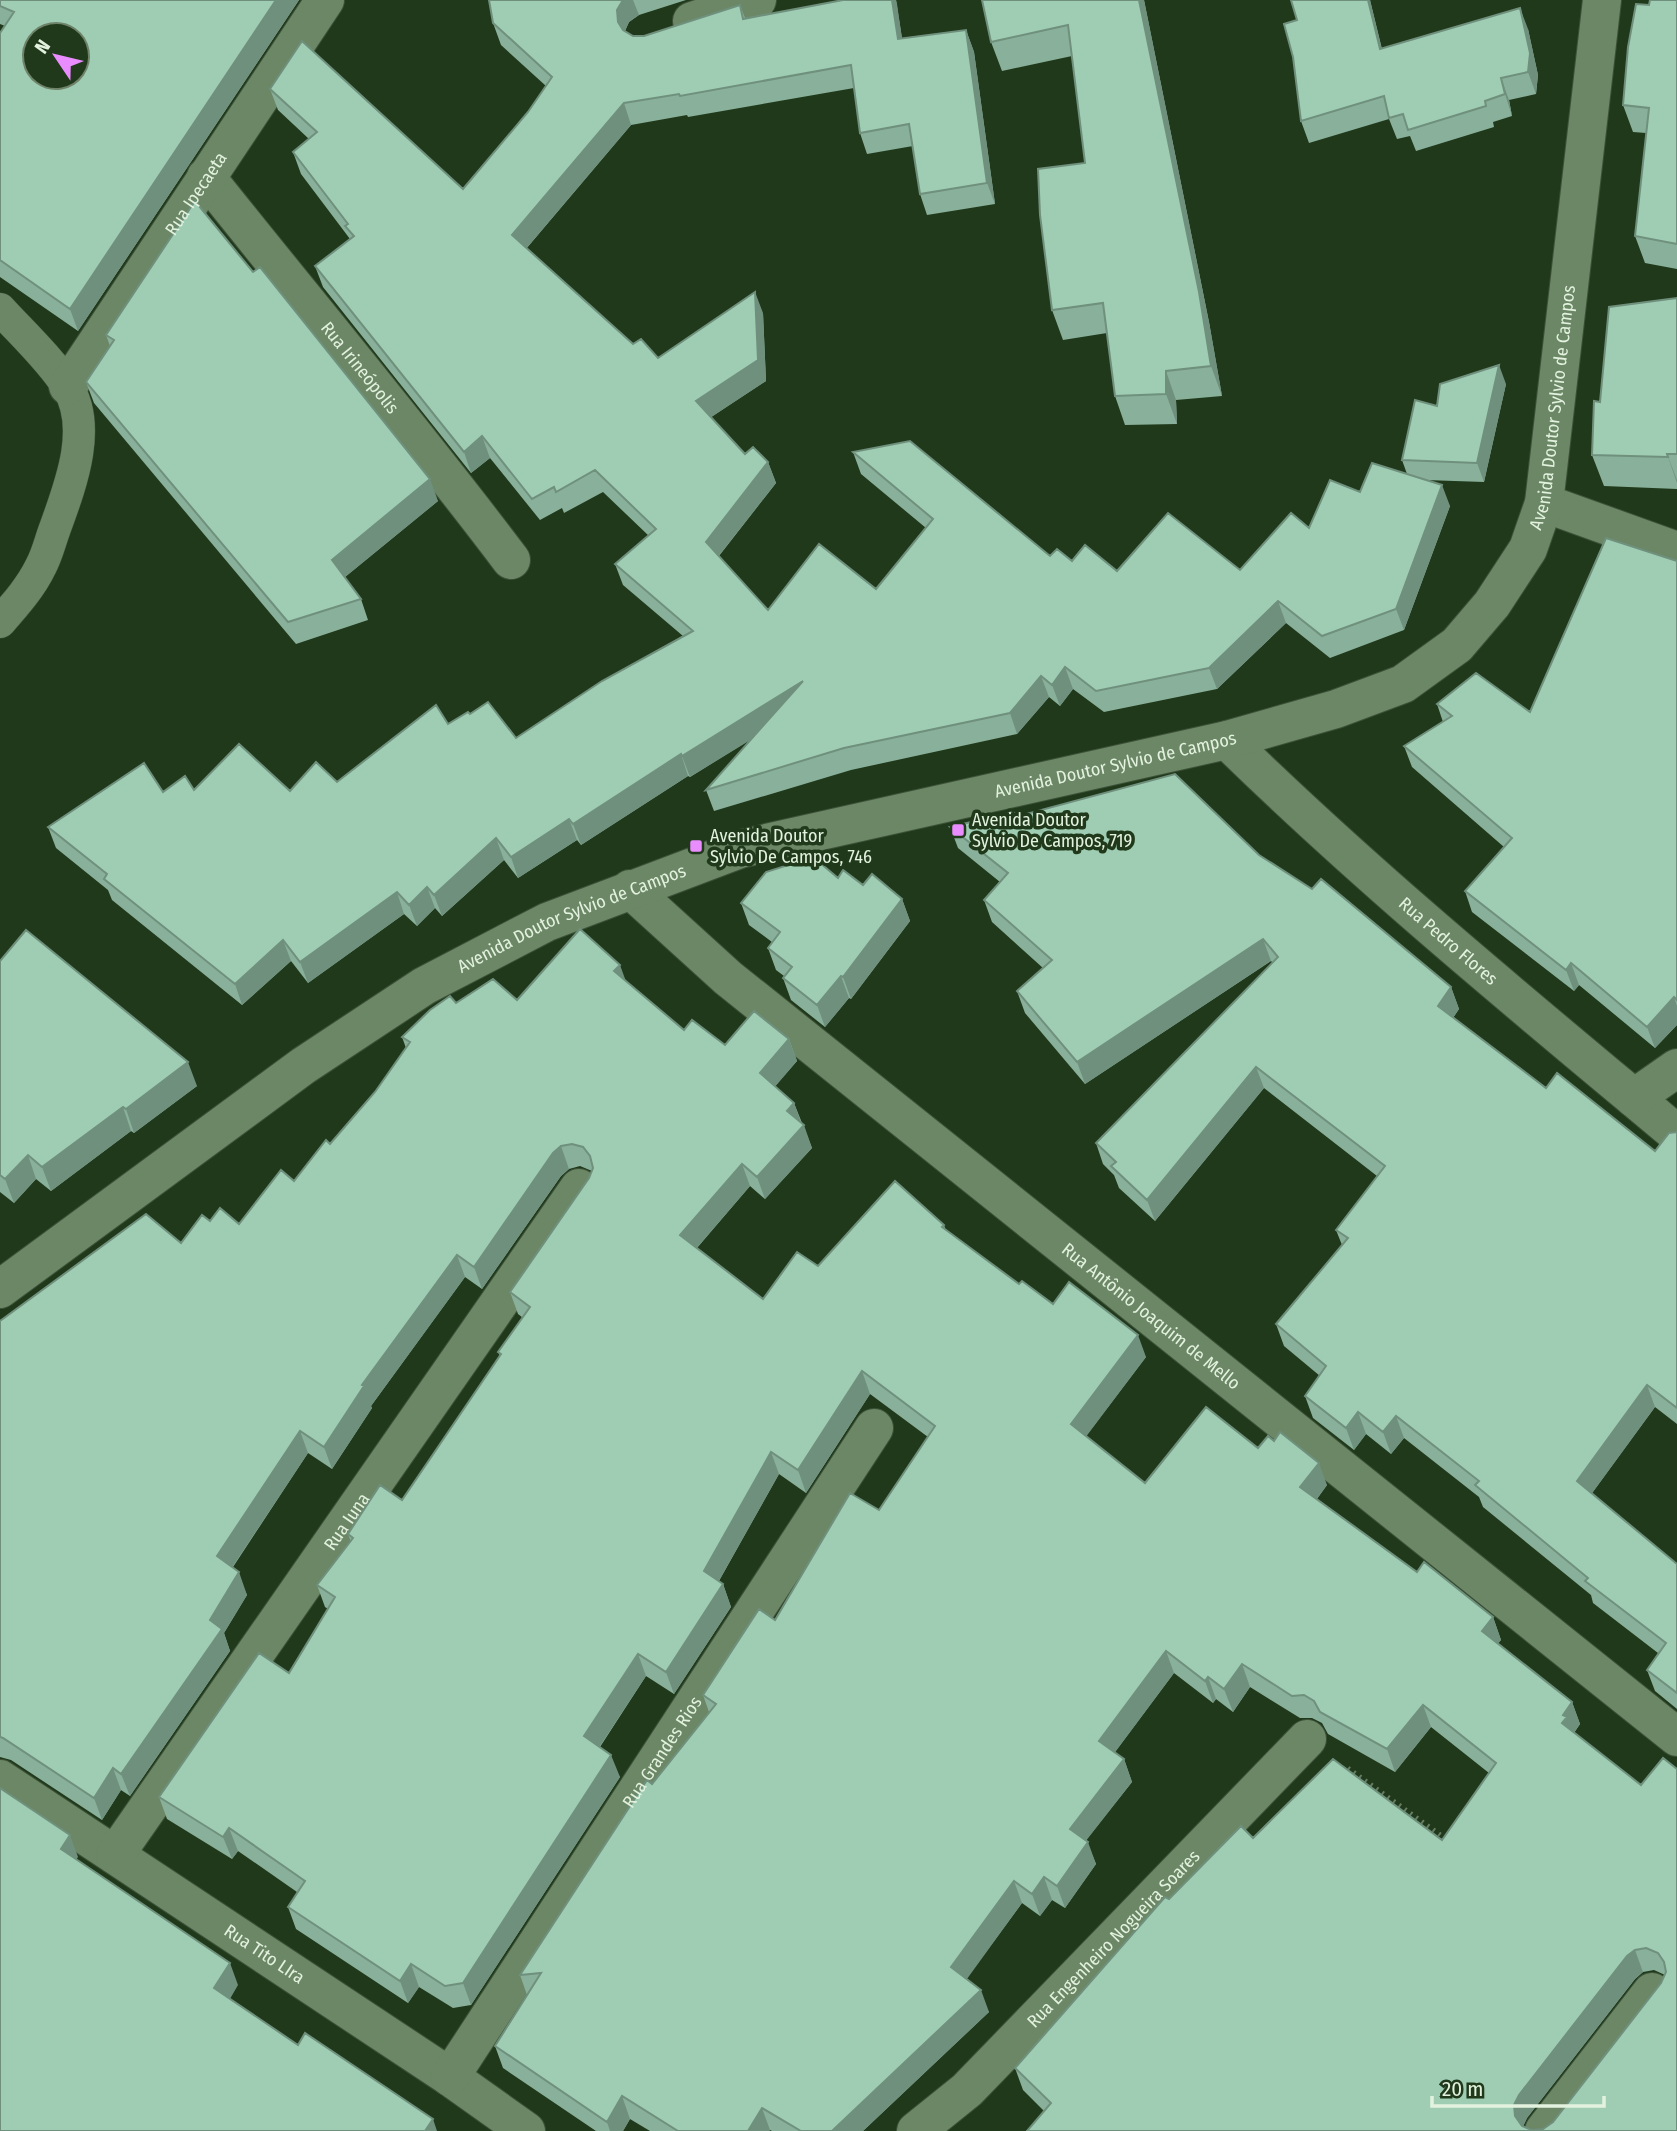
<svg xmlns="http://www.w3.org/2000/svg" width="1677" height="2131" font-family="'Fira Sans Condensed',sans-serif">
<rect width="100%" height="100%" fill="#20391b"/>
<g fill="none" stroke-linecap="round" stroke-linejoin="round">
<defs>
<path id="lane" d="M0,309C20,331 52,361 67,386C94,428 69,489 54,531C50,542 47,555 41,566C31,587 15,605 0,622"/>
<g id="street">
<path d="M692,21L757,0"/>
<path id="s1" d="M206,177C308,305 413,430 511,560"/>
<path id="s2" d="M68,386L325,0"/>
<path d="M1544,503L1677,551"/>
<path id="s3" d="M1227,740C1370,880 1524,1006 1677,1134"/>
<path id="s4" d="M630,889L728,978L1677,1737"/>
<path d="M1634,1098L1677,1068"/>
<path id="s5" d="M0,1779L450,2077L526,2131"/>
<path id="s6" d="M115,1855L579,1188"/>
<path id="s7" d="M450,2077L874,1428"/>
<path id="s8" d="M916,2131L967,2090L1307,1739"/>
<path d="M1544,2131L1652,1992"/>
</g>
<g id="secondary">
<path id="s9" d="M0,1289L303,1066L424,986L547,922L740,849L1227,740L1336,709L1403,684L1457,645L1492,604L1528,549L1544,503L1602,0"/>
</g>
</defs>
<use href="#lane" stroke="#3d5238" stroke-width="33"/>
<use href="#street" stroke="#3d5238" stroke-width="40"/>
<use href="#secondary" stroke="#3d5238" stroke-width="40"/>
<path stroke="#677c62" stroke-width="4.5" stroke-dasharray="2 5" stroke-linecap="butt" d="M1348,1768L1449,1841"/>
<use href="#lane" stroke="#6b8765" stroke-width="32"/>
<use href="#street" stroke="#6b8765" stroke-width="38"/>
<use href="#secondary" stroke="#6b8765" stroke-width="38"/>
</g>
<path fill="#89b09a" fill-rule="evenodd" d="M0,0H299L78,331L0,277V33L5,26L0,24Z
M489,0H686L639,15L629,22L625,31L633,36H644L740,5L745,18L843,0H896L902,38L966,30L974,52L995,204L927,215L920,194L913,146L867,154L860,133L854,88L688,117L687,115L631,125L526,249L633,344L658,358L763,313L766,381L711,417L745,454L768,462L776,483L719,556L768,610L876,589L926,528L861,474L853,452L1050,556L1117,571L1240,570L1309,528L1360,492L1407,474L1402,460L1437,406L1506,384L1484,482L1425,480L1450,506L1404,630L1330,658L1286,623L1217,689L1104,712L1073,689L1060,706L1049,697L1017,734L851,770L714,811L706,790L751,739L690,777L688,776L581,845L577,840L518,878L504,860L442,916L435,908L417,926L404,914L308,983L291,961L242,1005L112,900L108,890L56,848L48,827L163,792L194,790L290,791L337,782L448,724L516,738L683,636L623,585L615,564L649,536L603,492L564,513L562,508L540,520L490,458L471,473L323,287L315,266L350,239L301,174L293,152L309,139L278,110L270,89L463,189L528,112L546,86L501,45L493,23Z
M1144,0L1209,322L1222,396L1176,400L1177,424L1125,425L1115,396L1107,333L1063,340L1052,310L1085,163L1072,56L1002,71L991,42Z
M1291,0H1370L1382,49L1528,29L1538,75L1536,94L1509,100L1512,116L1493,122L1494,127L1416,151L1410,136L1397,139L1389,119L1309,143L1301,121L1297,20Z
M1677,0V269L1645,263L1635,236L1646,133L1633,132L1623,105L1649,5Z
M1677,298V489L1604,486L1592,455L1600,402Z
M106,335L438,501L345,577L361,599L368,620L296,644L94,403L86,382L110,346Z
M1677,561V1025L1655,1048L1579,985L1574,991L1472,912L1465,891L1504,847L1412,767L1404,746L1443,722L1437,704L1530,712Z
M1019,816L1259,855L1451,987L1459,1009L1453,1018L1546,1088L1655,1151L1677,1132V1424L1655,1407L1592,1493L1677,1564V1709L1655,1691L1647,1670L1658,1653L1593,1603L1591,1595L1483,1507L1479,1497L1404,1438L1391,1454L1366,1434L1354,1450L1313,1418L1305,1396L1320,1376L1284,1346L1276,1324L1342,1245L1336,1230L1377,1176L1264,1088L1155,1221L1119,1188L1114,1175L1103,1164L1096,1143L1273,963L1271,961L1085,1084L1025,1013L1017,991L1043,968L992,922L984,900L1000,882L958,848L950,827Z
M838,878L863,885L902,899L910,921L851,999L849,998L825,1027L791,1000L783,978L784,976L776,970L768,948L772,942L749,925L741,903Z
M0,961L197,1086L134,1133L131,1131L51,1191L36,1179L14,1203L0,1192Z
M626,981L684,1030L725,1045L789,1039L797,1061L775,1086L794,1103L812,1148L765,1199L750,1186L697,1248L763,1299L818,1266L944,1225L946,1231L1019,1284L1146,1357L1086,1436L1145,1483L1258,1448L1327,1485L1317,1499L1417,1572L1493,1617L1501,1640L1498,1643L1572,1702L1580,1724L1574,1733L1641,1785L1663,1758L1677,2131H1027L1044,2111L1023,2090L1015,2068L1169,1899L1253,1838L1442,1840L1489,1773L1431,1727L1395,1772L1328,1734L1322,1723L1312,1718H1300L1250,1687L1233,1712L1216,1699L1213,1703L1174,1673L1115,1752L1124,1759L1132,1782L1086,1840L1096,1864L1065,1908L1052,1900L1040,1916L1022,1903L966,1979L989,2012L863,2131H772L770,2130L769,2131H650L630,2119L623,2131H596L503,2068L495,2046L527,1995L520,1975L652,1784L709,1712L703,1695L879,1510L928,1437L870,1394L806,1493L779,1474L719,1581L723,1584L731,1607L674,1694L646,1676L600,1747L620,1777L471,2005L453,2008L419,1987L408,2003L296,1929L288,1907L297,1892L238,1851L232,1859L167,1819L159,1797L289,1673L328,1609L325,1607L317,1585L351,1542L348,1534L402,1500L500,1356L498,1352L523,1318L518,1314L510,1292L589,1178L592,1171L580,1166L569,1169L561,1176L482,1289L465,1277L371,1406L372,1408L332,1469L308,1453L233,1567L247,1595L224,1633L230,1651L130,1796L121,1790L102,1820L11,1760L0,1757V1321L181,1243L210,1221L239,1224L294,1181L330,1144L375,1092L406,1048L402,1037L456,1003L517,1000ZM1654,1970L1665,1975L1661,1983L1553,2122L1543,2129L1532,2130L1523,2126L1527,2118L1635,1979L1643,1972Z"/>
<path fill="#6f907d" d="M276,0H299L78,331L70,309Z
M623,0H633L639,15L629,22L625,31V43L618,22L617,10Z
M892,0H896L897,4L905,60L898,39Z
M1139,0H1144L1209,322L1222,396L1211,366Z
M1368,0H1370L1387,71L1380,49Z
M1520,8L1528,29L1538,75L1536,94L1528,72Z
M966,30L974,52L995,204L987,183Z
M1501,78L1509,100L1512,116L1505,94Z
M624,103L631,125L519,257L512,235Z
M755,292L763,313L766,381L704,422L696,401Z
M1499,365L1506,384L1484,482L1477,463Z
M1166,371L1176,400L1177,424L1166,394Z
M482,436L490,458L471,473L464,452Z
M1667,454L1677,480V483L1668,457Z
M768,462L776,483L713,563L706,542Z
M430,479L438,501L339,582L332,560Z
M1442,485L1450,506L1404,630L1396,609Z
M1278,601L1286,623L1217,689L1209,668Z
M1065,667L1073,689L1060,706L1052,685Z
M1041,676L1049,697L1017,734L1010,713Z
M803,681L811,703L690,777L682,756Z
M681,754L688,776L581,845L573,824Z
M569,819L577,840L518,878L511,857Z
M496,838L504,860L442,916L434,895Z
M427,887L435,908L417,926L409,905Z
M397,892L404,914L308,983L300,962Z
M902,899L910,921L851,999L843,977Z
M1263,939L1271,961L1085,1084L1077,1062Z
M283,940L291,961L242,1005L235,984Z
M1571,963L1579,985L1574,991L1566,970Z
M620,965L628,987L614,971Z
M841,976L849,998L825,1027L817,1005Z
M1451,987L1459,1009L1446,1028L1438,1006Z
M1674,997L1677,1006V1025L1655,1048L1647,1027Z
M789,1039L797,1061L768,1095L760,1073Z
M188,1062L197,1086L134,1133L126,1109Z
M1256,1067L1264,1088L1155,1221L1147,1200Z
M794,1103L802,1125L787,1111Z
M123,1107L131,1131L51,1191L42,1167Z
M804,1125L812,1148L765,1199L757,1177Z
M561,1146L569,1169L561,1176L482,1289L474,1267L553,1153Z
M28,1155L36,1179L14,1203L5,1179Z
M742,1164L750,1186L688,1258L680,1235Z
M457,1255L465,1277L371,1406L372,1408L332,1469L324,1447L362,1385Z
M1138,1335L1146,1357L1079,1446L1071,1424Z
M862,1371L870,1394L806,1493L798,1470Z
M1647,1385L1655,1407L1585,1503L1577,1481Z
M1358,1412L1366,1434L1354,1450L1346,1428Z
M1396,1416L1404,1438L1391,1454L1383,1432Z
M300,1431L308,1453L225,1578L217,1556Z
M771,1452L779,1474L712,1593L704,1571Z
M1319,1463L1327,1485L1309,1509L1300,1487Z
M239,1572L247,1595L224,1633L230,1651L130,1796L121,1774L210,1620Z
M723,1584L731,1607L674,1694L666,1672Z
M1493,1617L1501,1640L1490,1653L1482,1631Z
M1166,1651L1174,1673L1107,1763L1099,1741Z
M638,1654L646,1676L592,1758L584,1736Z
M1242,1664L1250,1687L1233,1712L1224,1689Z
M1208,1677L1216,1699L1213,1703L1205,1681Z
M1572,1702L1580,1724L1573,1734L1562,1723L1563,1715Z
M1423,1705L1431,1727L1395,1772L1387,1749Z
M611,1755L620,1777L471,2005L463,1983Z
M1124,1759L1132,1782L1078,1851L1070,1829Z
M113,1768L121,1790L102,1820L94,1798Z
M229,1828L238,1851L232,1859L223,1837Z
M70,1835L78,1857L69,1871L61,1849Z
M1088,1842L1096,1864L1065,1908L1057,1886Z
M1044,1877L1052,1900L1040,1916L1032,1894Z
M1014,1881L1022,1903L959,1990L951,1967Z
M1635,1950L1643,1972L1635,1979L1527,2118L1523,2127L1515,2116L1514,2105L1519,2095L1627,1956Z
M230,1963L238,1985L223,2011L214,1988Z
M411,1964L419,1987L408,2003L400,1981Z
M981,1990L989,2012L863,2131H832Z
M622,2096L630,2119L623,2131H610L607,2122Z
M762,2108L770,2130L769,2131H748Z
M433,2119L437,2131H425Z"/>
<path fill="#9fcdb3" stroke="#6f907d" stroke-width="2" fill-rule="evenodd" d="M0,0H276L70,309L0,260V33L14,12L0,6ZM35,35H77V77H35Z
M489,0H623L617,10L618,22L623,30L633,36H644L740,5L743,19L843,0H892L898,39L966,30L987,183L920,194L909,124L860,133L851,65L680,96L679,94L624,103L512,235L633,344L641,339L658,358L755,292L758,360L696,401L745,454L753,447L768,462L706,542L768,610L819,544L876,589L933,519L853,452L910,441L1050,556L1057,549L1072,561L1085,545L1117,571L1168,513L1240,570L1291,513L1309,528L1330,480L1360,492L1372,463L1442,485L1396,609L1322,636L1278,601L1209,668L1096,691L1065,667L1052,685L1041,676L1010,713L844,748L706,790L803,681L682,756L681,754L573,824L569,819L511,857L496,838L434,895L427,887L409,905L397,892L300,962L283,940L235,984L104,879L107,874L48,827L144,763L163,792L185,776L194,790L239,744L290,791L316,762L337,782L436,705L448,724L468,712L470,714L488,702L516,738L602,681L693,631L615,564L656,529L595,470L556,492L554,487L532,499L482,436L464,452L315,266L354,236L345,226L348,224L293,152L317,132L270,89L302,41L463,189L528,112L552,77L493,23Z
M982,0H1139L1199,292L1211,366L1166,371V394L1115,396L1103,303L1052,310L1040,215L1038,169L1085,163L1068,25L991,42Z
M1291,0H1368L1380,49L1520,8L1530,53L1528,72L1501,78L1505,94L1485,101L1486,106L1408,130L1403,114L1389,118L1384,96L1301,121L1293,57L1284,24L1297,20Z
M1650,0H1677V244L1635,236L1649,108L1623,105L1628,47L1636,4L1649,5Z
M195,201L253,272L260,267L430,479L332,560L361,599L288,622L86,382L114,340L106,335Z
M1677,298V454H1667L1668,457L1592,455L1594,401L1600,402L1609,307Z
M1499,365L1477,463L1402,460L1415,400L1437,406L1440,384Z
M1606,538L1677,561V1000L1674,997L1647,1027L1571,963L1566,970L1465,891L1512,838L1404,746L1452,716L1437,704L1476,673L1530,712Z
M1175,774L1259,855L1312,889L1321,879L1451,987L1438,1006L1546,1088L1557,1073L1655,1151L1669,1133L1677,1132V1408L1647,1385L1577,1481L1677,1564V1693L1647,1670L1666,1643L1585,1581L1588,1578L1475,1485L1479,1481L1396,1416L1383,1432L1358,1412L1346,1428L1305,1396L1326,1366L1276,1324L1348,1238L1336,1230L1385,1166L1256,1067L1147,1200L1111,1166L1116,1162L1096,1143L1278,957L1263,939L1077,1062L1017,991L1052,960L984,900L1008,873L950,827L1013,812L1019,816Z
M813,857L838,878L843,870L863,885L872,874L902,899L843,977L841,976L817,1005L783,978L792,967L768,948L780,932L741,903L766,872Z
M580,929L620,965L614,971L684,1030L692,1020L725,1045L754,1011L789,1039L760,1073L794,1103L787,1111L804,1125L757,1177L742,1164L680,1235L763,1299L797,1252L818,1266L895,1181L944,1225L942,1227L1019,1284L1022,1281L1053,1304L1069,1282L1138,1335L1071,1424L1145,1483L1206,1407L1258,1448L1268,1436L1274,1441L1280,1432L1319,1463L1300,1487L1417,1572L1424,1562L1493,1617L1482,1631L1572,1702L1563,1715L1567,1717L1562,1723L1641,1785L1663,1758L1677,1769V2131H1027L1051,2103L1015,2068L1165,1897L1169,1899L1241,1826L1253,1838L1333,1759L1442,1840L1496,1763L1423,1705L1387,1749L1320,1712L1314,1701L1304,1695L1292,1696L1242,1664L1224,1689L1208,1677L1205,1681L1166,1651L1099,1741L1124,1759L1070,1829L1088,1842L1057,1886L1044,1877L1032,1894L1014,1881L951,1967L981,1990L832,2131H801L762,2108L748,2131H678L622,2096L607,2122L495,2046L541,1973L520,1975L647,1780L652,1784L716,1704L703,1695L759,1609L775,1620L850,1493L879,1510L935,1426L862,1371L798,1470L771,1452L704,1571L723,1584L666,1672L638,1654L584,1736L611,1755L463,1983L445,1986L411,1964L400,1981L288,1907L305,1881L229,1828L223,1837L159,1797L259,1653L289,1673L335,1597L317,1585L353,1538L348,1534L380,1485L402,1500L501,1354L498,1352L530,1307L510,1292L589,1178L593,1168L590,1156L583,1147L572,1144L561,1146L553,1153L474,1267L457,1255L362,1385L364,1386L324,1447L300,1431L217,1556L239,1572L210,1620L222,1629L121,1774L113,1768L94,1798L3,1738L0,1737V1321L146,1214L181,1243L202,1215L210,1221L220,1208L239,1224L281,1170L294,1181L326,1140L330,1144L375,1092L410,1042L402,1037L430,1010L450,996L456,1003L493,979L517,1000ZM1646,1948L1658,1953L1664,1962L1666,1972L1661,1983L1553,2122L1543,2129L1532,2130L1522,2126L1515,2116L1514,2105L1519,2095L1627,1956L1635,1950Z
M26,930L188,1062L126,1109L123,1107L42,1167L28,1155L5,1179L0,1175V961Z
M0,1788L70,1835L61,1849L230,1963L214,1988L298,2045L305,2033L433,2119L425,2131H0Z"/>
<g fill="#e98dfe" stroke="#20391b" stroke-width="2.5">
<rect x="951" y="823" width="14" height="14" rx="3.5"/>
<rect x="689" y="839" width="14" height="14" rx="3.5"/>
</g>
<g text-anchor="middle" stroke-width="7" stroke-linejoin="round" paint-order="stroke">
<g font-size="18" fill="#e3f2df" stroke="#20391b">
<text dy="6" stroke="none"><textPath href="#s2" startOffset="231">Rua Ipecaeta</textPath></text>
<text dy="6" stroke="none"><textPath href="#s1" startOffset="245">Rua Irineópolis</textPath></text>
<text dy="6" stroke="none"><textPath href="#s9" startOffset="1881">Avenida Doutor Sylvio de Campos</textPath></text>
<text dy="6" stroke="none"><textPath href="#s9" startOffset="1251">Avenida Doutor Sylvio de Campos</textPath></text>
<text dy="6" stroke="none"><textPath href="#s9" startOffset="684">Avenida Doutor Sylvio de Campos</textPath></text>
<text dy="6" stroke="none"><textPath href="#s3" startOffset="299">Rua Pedro Flores</textPath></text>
<text dy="6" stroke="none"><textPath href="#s4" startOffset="674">Rua Antônio Joaquim de Mello</textPath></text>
<text dy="6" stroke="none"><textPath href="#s6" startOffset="406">Rua Iuna</textPath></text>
<text dy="6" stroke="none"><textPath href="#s7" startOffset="388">Rua Grandes Rios</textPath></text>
<text dy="6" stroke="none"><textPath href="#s8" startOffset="276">Rua Engenheiro Nogueira Soares</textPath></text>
<text dy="6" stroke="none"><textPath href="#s5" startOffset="317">Rua Tito LIra</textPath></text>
</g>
<g font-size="18" fill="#e3f2df" stroke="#20391b" text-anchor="start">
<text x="972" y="826">Avenida Doutor<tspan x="972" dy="21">Sylvio De Campos, 719</tspan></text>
<text x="710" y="842">Avenida Doutor<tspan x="710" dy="21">Sylvio De Campos, 746</tspan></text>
</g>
</g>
<g transform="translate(56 56) rotate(305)"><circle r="33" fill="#20391b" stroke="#6e8369" stroke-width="2"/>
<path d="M0-5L12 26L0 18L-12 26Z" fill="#e98dfe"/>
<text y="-10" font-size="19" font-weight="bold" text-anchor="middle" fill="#e3f2df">N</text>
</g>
<path d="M1432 2096v10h172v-10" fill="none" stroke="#e3f2df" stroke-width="3.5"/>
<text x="1442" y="2096" font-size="21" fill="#e3f2df" stroke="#20391b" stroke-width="5" paint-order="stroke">20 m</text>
</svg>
